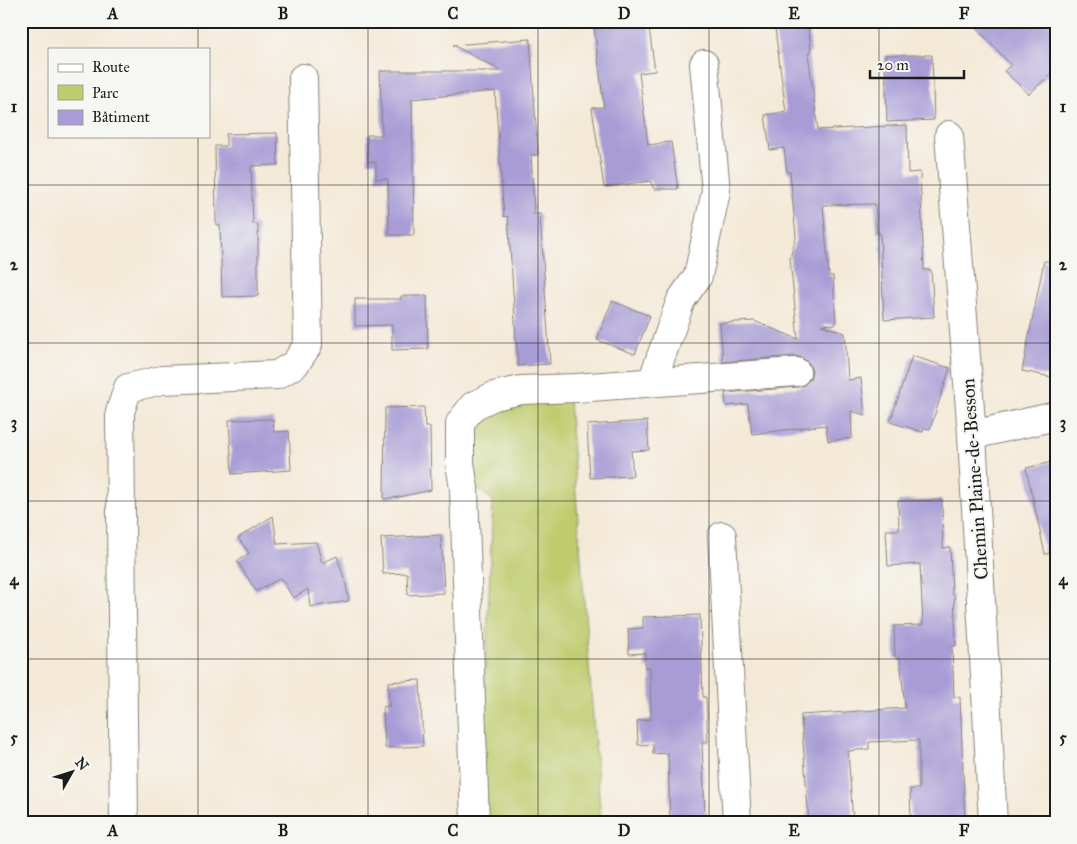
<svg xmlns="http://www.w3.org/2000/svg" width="1077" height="844" font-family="'IM FELL Great Primer',serif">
<rect width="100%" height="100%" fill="#f6f6f2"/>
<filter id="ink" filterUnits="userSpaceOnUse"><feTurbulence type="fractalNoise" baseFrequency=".02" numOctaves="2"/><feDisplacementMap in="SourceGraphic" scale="10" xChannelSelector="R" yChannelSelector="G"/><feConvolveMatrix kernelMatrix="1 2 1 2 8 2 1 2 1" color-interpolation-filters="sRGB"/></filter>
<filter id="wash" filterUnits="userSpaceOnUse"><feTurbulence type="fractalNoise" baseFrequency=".0096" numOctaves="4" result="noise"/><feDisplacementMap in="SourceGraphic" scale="20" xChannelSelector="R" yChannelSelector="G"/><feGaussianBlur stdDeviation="1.12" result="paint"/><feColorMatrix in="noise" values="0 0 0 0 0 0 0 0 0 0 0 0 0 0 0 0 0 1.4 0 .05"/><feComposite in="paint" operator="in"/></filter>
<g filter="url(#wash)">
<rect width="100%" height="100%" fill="#f4e9d7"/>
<path fill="#bfcc6e" stroke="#6e7445" d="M511,400L569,401L601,823H479L493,500L472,485L475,415Z"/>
<g id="blocks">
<path fill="#a99cd6" d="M623,21H648L655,71L639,73L648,145L671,142L678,189H654L650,181L604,187L592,108L604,107L594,26Z
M774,21H808L811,52L808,53L818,130L907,125L908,173L920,172L924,270H931L934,317L884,320L880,233H877L875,204L823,205L829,276H833L836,324L821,325L845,333L848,380L861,378L865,415L851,411L852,438L828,441L826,425L752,434L748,404L726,406L725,393L798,387L804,385L810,379L812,371L809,363L802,358L795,356L723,362L720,323L754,321L798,339L790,258L796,237L790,172H787L784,148L770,150L765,115L786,112Z
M970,21H1056V69L1029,94L1004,71L1011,65Z
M530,39L538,155H531L533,189L534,214H540L550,364L518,366L508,216L504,217L495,91L412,99L414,235H389L388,179H376V162H368L367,135H382L380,71H501L453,45Z
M885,55H932L934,120L887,122Z
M277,133L278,165L251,166L253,224H258V296L222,297L220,225H216L215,146H226V134Z
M1044,261L1056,262V378L1022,371Z
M401,296H427L428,349L392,350V325L355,326V299H401Z
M612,301L650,316L635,354L597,340Z
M912,356L950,368L930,429L924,428L923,432L890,422Z
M424,407L425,427H430L431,490L399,497L384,499L385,408Z
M273,419L274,432L289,431L291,470L232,474L229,420Z
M647,421L649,450L631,451L633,476L590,478L587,425Z
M1056,461V553L1045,554L1026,468Z
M942,500L943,548L950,547L952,594H954L956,646H952L954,697H960L965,823H911L910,789H919V740L869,742V749L848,751L853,823H809L801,715L905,708L900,658H895L894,626L923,625L920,564L888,566L886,530H899L898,501Z
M273,516L277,544L316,542L322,563L337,556L346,585L349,601L310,607L308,589L293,598L281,578L256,591L237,561L249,553L238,538Z
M441,535L444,593L408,595L407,573L383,574L381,538Z
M700,615L703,697H706L708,742H702L705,815L699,816V823H670L668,753L653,754V744L638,745L637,721L651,719L650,667L645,668V653L629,654L628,629L643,628V617Z
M420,680L423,746L385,748L383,707L389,706L388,682Z"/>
</g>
</g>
<g filter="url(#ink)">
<use href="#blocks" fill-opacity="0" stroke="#88827a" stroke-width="1"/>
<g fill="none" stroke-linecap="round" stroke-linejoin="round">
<defs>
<path id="minor" d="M949,135L972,435L993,823
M652,382L681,300L698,276L716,191L704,64
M972,435L1056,416
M722,536L737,823
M124,823L120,412L128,388L162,380L277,375L295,364L308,345L303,78
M475,823L464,489L460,463V423L473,406L494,396L521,390L576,388L796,372"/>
</defs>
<use href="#minor" stroke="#88827a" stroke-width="30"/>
<use href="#minor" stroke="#fff" stroke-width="28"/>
</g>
</g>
<path fill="none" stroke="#1c1c1c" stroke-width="1" stroke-opacity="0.55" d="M198,21V49M368,21V823M538,21V823M709,21V823M879,21V823M198,136V823M21,185H1056M21,343H1056M21,501H1056M21,659H1056"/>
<g text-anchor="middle" stroke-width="4.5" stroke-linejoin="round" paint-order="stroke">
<g font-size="19" fill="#1c1c1c" stroke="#f6f6f2">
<text transform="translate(974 479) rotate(-94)" y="7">Chemin Plaine-de-Besson</text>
</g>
</g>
<rect width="1077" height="844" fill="none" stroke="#f6f6f2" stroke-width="55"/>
<rect x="48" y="48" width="162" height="90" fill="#f6f6f2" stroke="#9f9f9c"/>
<rect x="58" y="64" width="25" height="8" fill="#ffffff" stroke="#9f9f9c"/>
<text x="92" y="72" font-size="15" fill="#1c1c1c">Route</text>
<rect x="58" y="85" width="25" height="15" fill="#bfcc6e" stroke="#9f9f9c"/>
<text x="92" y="98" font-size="15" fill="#1c1c1c">Parc</text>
<rect x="58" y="110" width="25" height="15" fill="#a99cd6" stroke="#9f9f9c"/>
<text x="92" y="122" font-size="15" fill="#1c1c1c">Bâtiment</text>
<g transform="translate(72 772) rotate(51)" stroke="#f6f6f2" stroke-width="4" paint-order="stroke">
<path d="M0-4L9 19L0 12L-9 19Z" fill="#1c1c1c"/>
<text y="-8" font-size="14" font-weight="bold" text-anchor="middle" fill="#1c1c1c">N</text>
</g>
<path d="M870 70v8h94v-8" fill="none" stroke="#1c1c1c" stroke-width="2.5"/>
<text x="877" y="70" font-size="15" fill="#1c1c1c" stroke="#f6f6f2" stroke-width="4" paint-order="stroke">20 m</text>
<rect x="28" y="28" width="1022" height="788" fill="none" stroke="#1c1c1c" stroke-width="2"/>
<g font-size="16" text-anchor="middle" font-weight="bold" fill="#1c1c1c">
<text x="113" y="19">A</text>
<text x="283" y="19">B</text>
<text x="453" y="19">C</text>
<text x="624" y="19">D</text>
<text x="794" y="19">E</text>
<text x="964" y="19">F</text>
<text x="14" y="112">1</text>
<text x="1063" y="112">1</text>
<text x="14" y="270">2</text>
<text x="1063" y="270">2</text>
<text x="14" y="428">3</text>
<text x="1063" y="428">3</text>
<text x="14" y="585">4</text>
<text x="1063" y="585">4</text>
<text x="14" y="743">5</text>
<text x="1063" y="743">5</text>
<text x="113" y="836">A</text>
<text x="283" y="836">B</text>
<text x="453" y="836">C</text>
<text x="624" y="836">D</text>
<text x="794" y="836">E</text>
<text x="964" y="836">F</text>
</g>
</svg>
